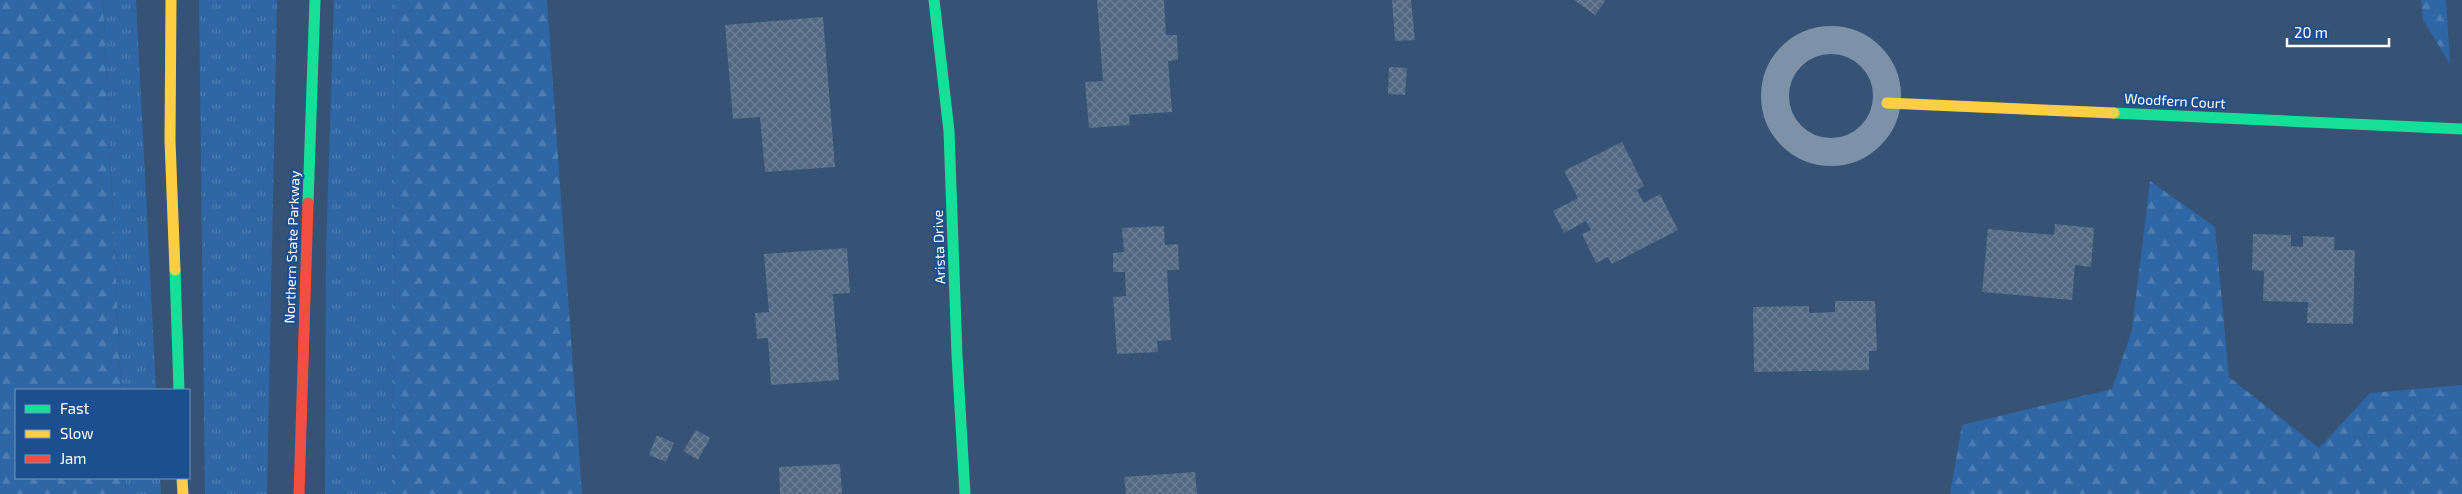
<svg xmlns="http://www.w3.org/2000/svg" width="2462" height="494" font-family="'Exo 2',sans-serif">
<defs>
<pattern id="grass-tufts" width="24" height="20" patternUnits="userSpaceOnUse" patternTransform="scale(1.25)"><rect width="24" height="20" fill="#2f66a5"/><path d="M3 7l-1-3M5 7V3M7 7l1-3M15 17l-1-3M17 17v-4M19 17l1-3" fill="none" stroke="#4e7db2"/></pattern>
<pattern id="forest-firs" width="22" height="20" patternUnits="userSpaceOnUse" patternTransform="scale(1.25)"><rect width="22" height="20" fill="#2f66a5"/><path d="M5 1l3.5 6h-7zM16 11l3.5 6h-7z" fill="#4e7db2"/></pattern>
<pattern id="building-cross-hatch" width="8" height="8" patternUnits="userSpaceOnUse" patternTransform="scale(1.25)"><rect width="8" height="8" fill="#526984"/><path d="M0 0l8 8M0 8l8-8" fill="none" stroke="#6c8096"/></pattern>
</defs>
<rect width="100%" height="100%" fill="#365274"/>
<path fill="url(#grass-tufts)" d="M103,0H136L156,390H121Z
M199,0H277L267,494H205Z
M334,0H396L393,494H325L326,251Z
M125,478H160L161,494H126Z"/>
<path fill="url(#forest-firs)" d="M0,0H103L121,390H16V478H125L126,494H0Z
M396,0H547L582,494H393Z
M2421,0H2446L2450,64L2423,20Z
M2150,181L2215,227L2229,377L2319,448L2370,393L2462,385V494H1950L1962,425L2112,389L2132,330Z"/>
<path fill="url(#building-cross-hatch)" d="M1097,0H1164L1166,35H1177L1178,60L1168,61L1172,112L1129,115L1130,125L1089,128L1085,82L1103,81Z
M1392,0H1411L1415,40L1395,41Z
M1574,0H1606L1595,15Z
M823,17L835,167L765,172L760,117L733,119L725,25Z
M1389,67L1407,68L1405,95L1388,94Z
M1622,142L1644,186L1637,190L1644,203L1660,194L1678,230L1612,264L1608,257L1596,263L1582,234L1591,230L1586,221L1564,233L1553,211L1578,198L1564,171Z
M2055,224L2094,228L2091,267L2075,265L2072,300L1982,292L1988,229L2054,235Z
M1164,226L1165,245L1178,244L1179,270H1167L1171,340L1157,341L1158,352L1117,354L1113,297L1126,296L1125,272H1113V253L1124,252L1122,228Z
M2253,234L2291,235V246L2303,247V236L2335,237L2334,250H2355L2353,324L2307,323L2308,302L2263,301L2264,271L2252,270Z
M847,248L850,293L833,294L839,380L771,385L768,338L757,339L755,313L769,312L764,254Z
M1835,301H1875L1877,351H1869V370L1754,372L1753,307L1809,306V313L1835,312Z
M696,430L710,438L698,460L683,451Z
M657,435L674,443L666,462L649,455Z
M840,464L842,494H780L779,467Z
M1195,472L1197,494H1126L1124,477Z"/>
<g fill="none" stroke-linecap="round" stroke-linejoin="round">
<path stroke="#7d92a8" stroke-width="28" d="M1775 96a56 56 0 1 1 112 0a56 56 0 1 1-112 0Z"/>
<path stroke="#16e098" stroke-width="11" d="M934,0L949,131L957,355L965,494
M2114,113L2462,129
M308,203L315,0
M175,270L179,390"/>
<path stroke="#ffcf43" stroke-width="11" d="M171,0L170,141L175,270
M1887,103L2114,113
M182,478L183,494"/>
<path stroke="#f24e42" stroke-width="11" d="M299,494L308,203"/>
</g>
<g text-anchor="middle" stroke-width="4.5" stroke-linejoin="round" paint-order="stroke">
<g font-size="14" fill="#fff" stroke="#1b4f8f">
<text transform="translate(2175 101) rotate(3)" y="5">Woodfern Court</text>
<text transform="translate(292 247) rotate(-88)" y="5">Northern State Parkway</text>
<text transform="translate(939 247) rotate(-92)" y="5">Arista Drive</text>
</g>
</g>
<rect x="15" y="389" width="175" height="90" fill="#1b4f8f" stroke="#7695bc"/>
<rect x="25" y="405" width="25" height="8" fill="#16e098" stroke="#7695bc"/>
<text x="60" y="414" font-size="15" fill="#ffffff">Fast</text>
<rect x="25" y="430" width="25" height="8" fill="#ffcf43" stroke="#7695bc"/>
<text x="60" y="439" font-size="15" fill="#ffffff">Slow</text>
<rect x="25" y="455" width="25" height="8" fill="#f24e42" stroke="#7695bc"/>
<text x="60" y="464" font-size="15" fill="#ffffff">Jam</text>
<path d="M2287 38v8h102v-8" fill="none" stroke="#ffffff" stroke-width="2.5"/>
<text x="2294" y="38" font-size="15" fill="#ffffff" stroke="#1b4f8f" stroke-width="4" paint-order="stroke">20 m</text>
</svg>
